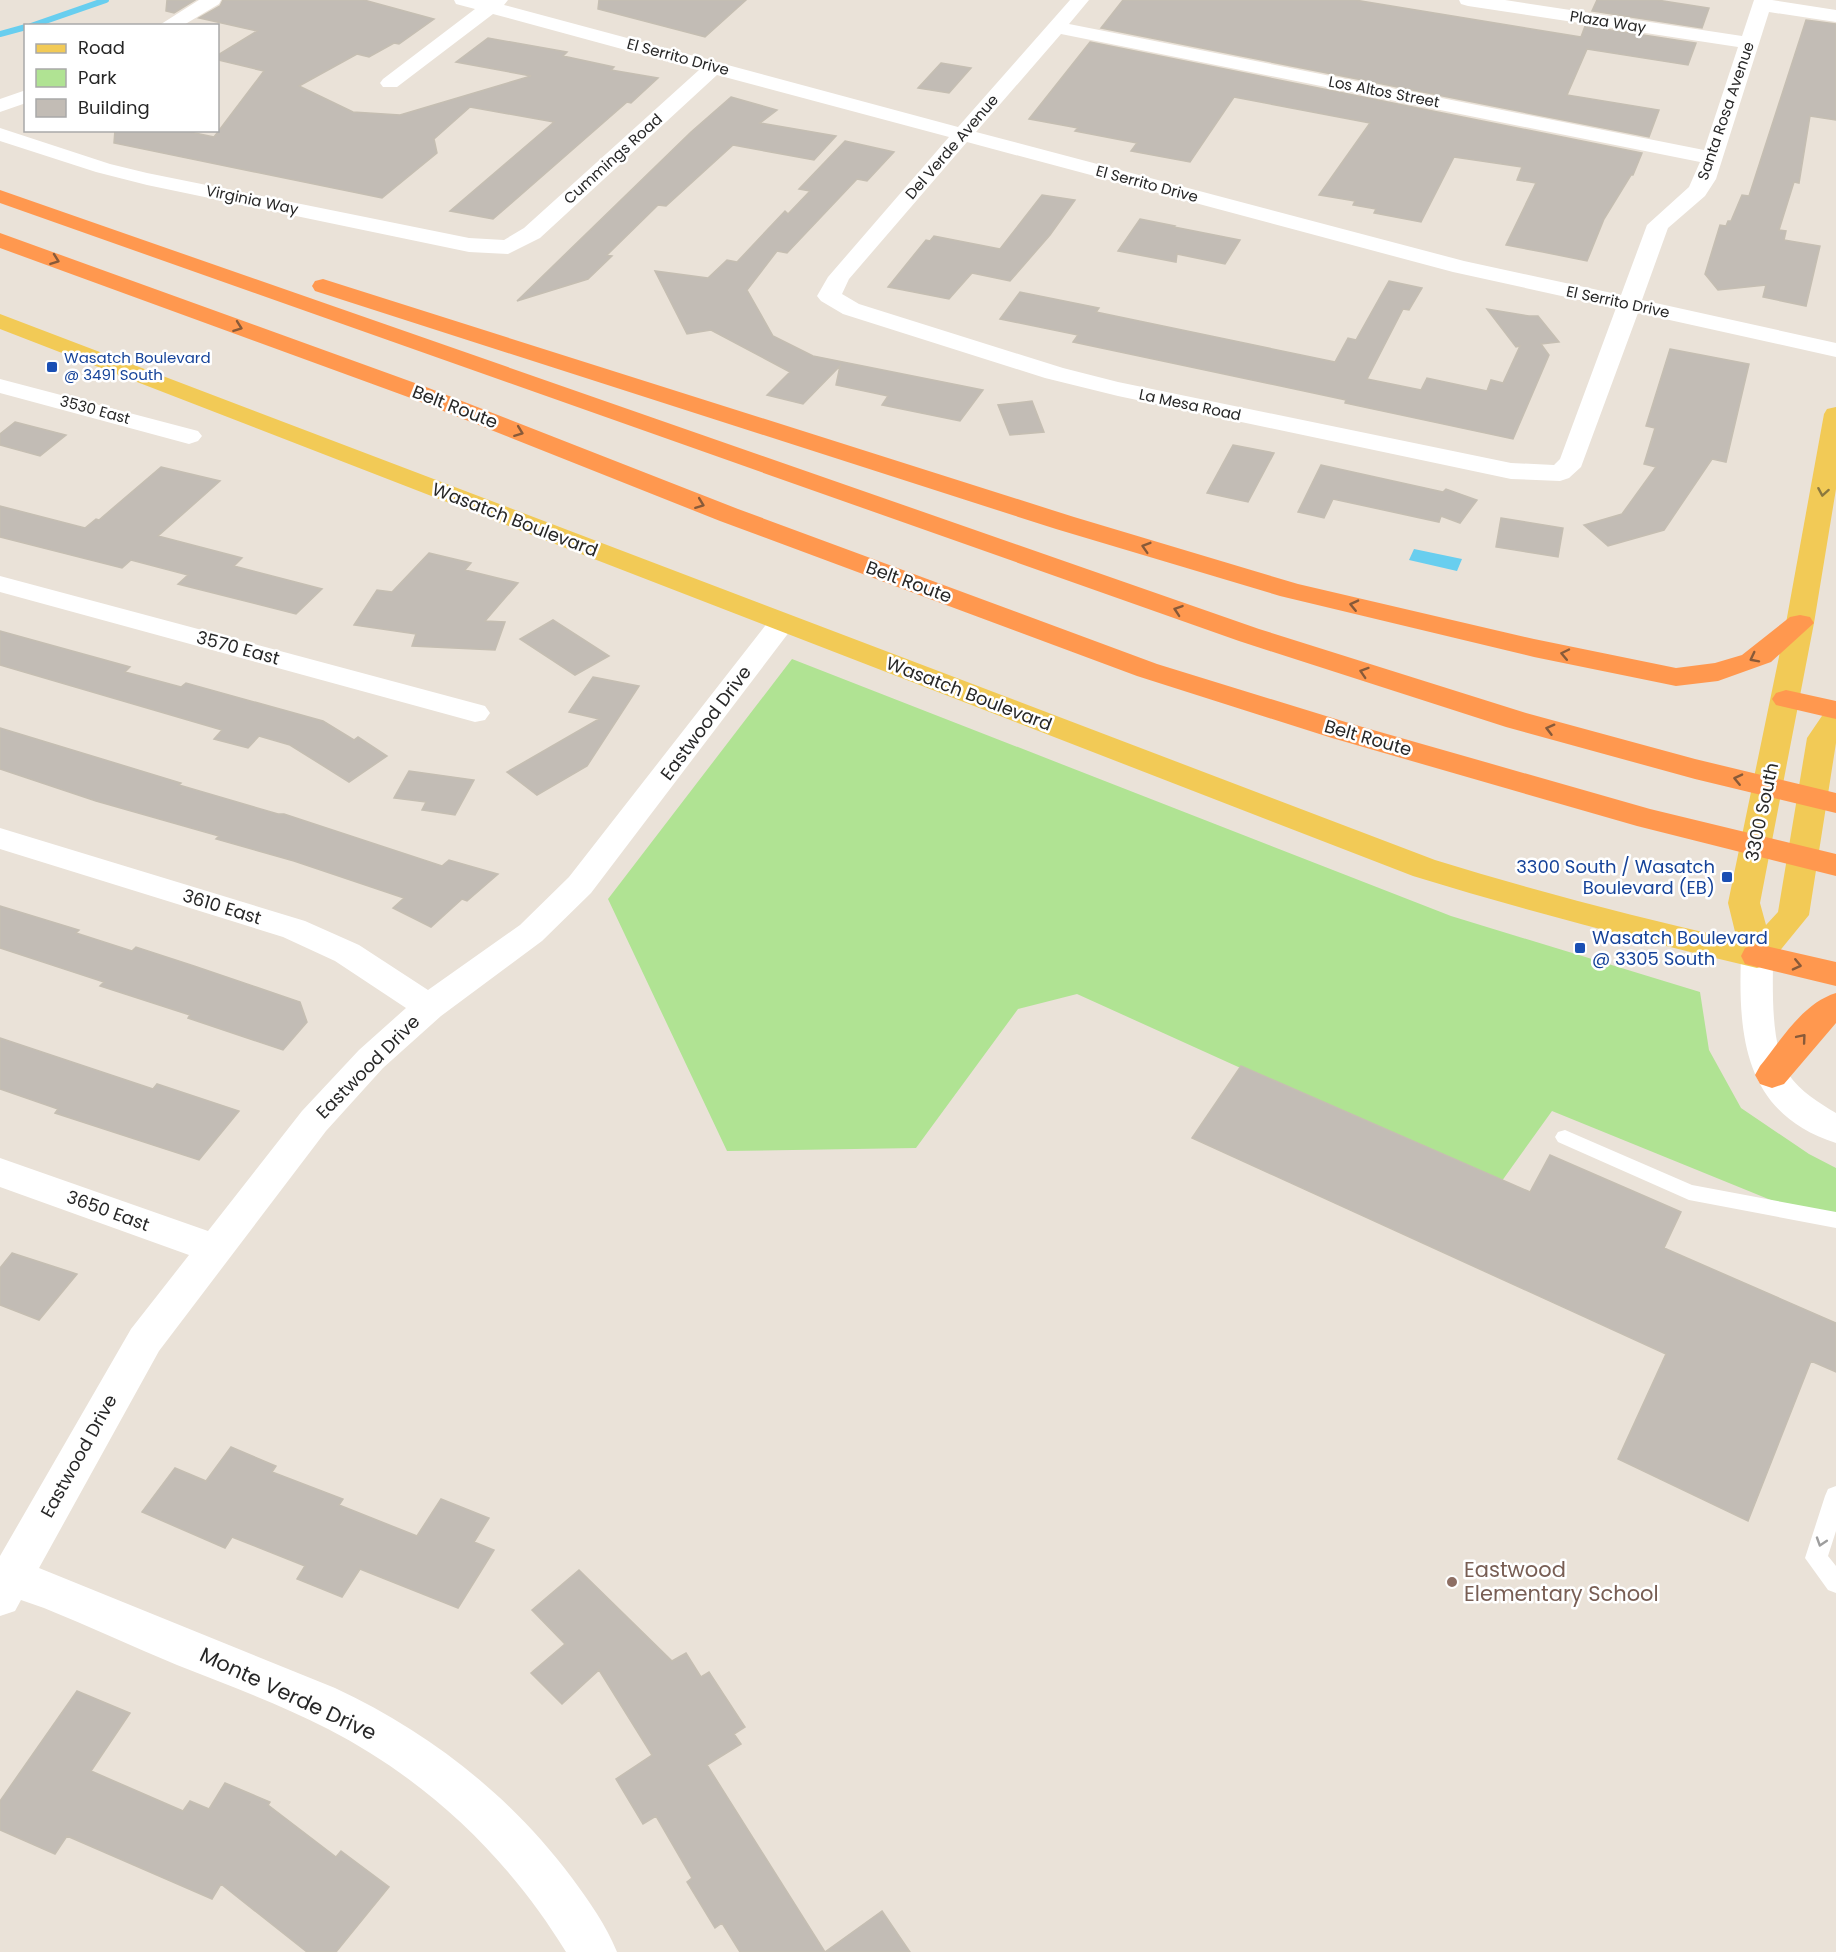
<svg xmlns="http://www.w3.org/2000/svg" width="1836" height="1952" font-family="Poppins,sans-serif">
<rect width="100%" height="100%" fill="#eae2d8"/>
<path fill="#b0e393" d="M792,659L1451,916L1700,992L1709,1050L1741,1108L1809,1154L1836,1168V1213L1783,1205L1552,1111L1499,1185L1077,994L1018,1009L916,1148L727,1151L608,899Z"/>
<path fill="#68ceef" d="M1414,549L1462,559L1457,571L1409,560Z"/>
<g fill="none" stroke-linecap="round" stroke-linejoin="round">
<path stroke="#68ceef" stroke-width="6" d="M31,26L106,0
M0,34L26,27"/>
</g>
<path fill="#c2bcb5" stroke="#c5beb2" stroke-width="1.5" d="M167,0H195L174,13L166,11Z
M223,0H364L434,19L399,44L394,43L369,57L357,54L299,86L353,112L400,115L531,76L456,62L488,38L567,52L563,56L614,67L611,70L658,78L631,103L627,102L493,219L450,211L554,122L470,107L434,139L437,153L382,198L114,143L115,130H181L214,137L264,71L218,60V55L257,31L199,18L220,6Z
M599,0H746L705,37L598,9Z
M1123,0H1355L1581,37L1585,26L1696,43L1688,65L1587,49L1567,95L1659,110L1649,137L1101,28Z
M1597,0H1657L1709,8L1702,28L1592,11Z
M1806,20L1836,24V120L1810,116L1799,183L1794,182L1779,230L1786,231L1784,240L1820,246L1806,306L1763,297L1766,285L1718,290L1705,274L1720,225L1726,226L1728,221H1731L1742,195L1749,196Z
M1090,42L1642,153L1633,175H1631L1604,219L1587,261L1543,252L1506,245L1536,183L1517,180L1522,167L1454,157L1421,222L1374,213L1376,209L1353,205L1355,201L1319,195L1370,123L1234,97L1190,162L1131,151L1137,143L1075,131L1078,128L1029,119Z
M941,63L971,68L949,93L918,88Z
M731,97L777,110L760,123L836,136L814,160L733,145L666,206L658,205L607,255L612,256L588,279L517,301L691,132Z
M845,141L894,152L867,181L857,179L787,253L777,251L747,290L773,336L813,356L983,390L960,421L882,405L888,396L836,385L840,366L803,404L767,395L790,372L711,330L687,334L655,271L708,278L727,260L737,262L785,211L788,214L810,191L799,189Z
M1042,195L1075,200L1050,235L1010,281L972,273L949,299L888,287L926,240L930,241L934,236L1000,249Z
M1140,219L1175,226L1174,227L1240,240L1225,264L1177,254L1176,262L1118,251Z
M1389,281L1422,288L1409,310L1403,309L1367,379L1421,390L1427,378L1487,391L1491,380L1503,383L1520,346L1516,347L1487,309L1529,316H1538L1559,342L1541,344L1549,355L1513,439L1345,403L1346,400L1073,342L1078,335L1000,319L1020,292L1099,308L1096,312L1335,362L1348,338L1356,340Z
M1670,349L1749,364L1726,462L1712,459L1664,530L1608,546L1584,525L1622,514L1656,467L1644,464L1655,428L1646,426Z
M1032,401L1044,432L1010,435L998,405Z
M15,422L66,435L40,456L0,445V434Z
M1233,445L1274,453L1248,502L1207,493Z
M1321,465L1443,492L1446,489L1477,500L1460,523L1441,516L1439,522L1333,499L1324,518L1298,512Z
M161,467L220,481L158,536L242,558L234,566L322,589L296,614L178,584L188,575L131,560L122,568L0,537V506L85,528L96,519L99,520Z
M1501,518L1563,528L1558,557L1496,547Z
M429,553L471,563L465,570L518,583L485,621L505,622L495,650L412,646L416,634L354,625L377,590L392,592Z
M553,620L609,656L575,675L520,639Z
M0,631L130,667L125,672L181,687L186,683L323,721L354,740L358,737L387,756L349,782L290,745L259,736L248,748L214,739L222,730L0,665Z
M593,677L639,686L587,766L537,795L507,772L599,719L569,712Z
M0,728L181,783L179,785L278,814H284L442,866L449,860L498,874L467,901L462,899L431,927L393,908L404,898L294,861L216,839L219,836L96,801L0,769Z
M409,771L474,780L455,815L422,810L426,802L394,798Z
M0,906L79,930L76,933L132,951L136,947L194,966L300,1002L307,1022L283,1050L188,1018L190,1015L100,986L104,982L0,948Z
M0,1038L153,1089L157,1084L239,1111L199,1160L55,1113L58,1109L0,1089Z
M1241,1066L1530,1192L1550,1155L1681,1212L1664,1248L1836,1323V1372L1811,1361L1748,1521L1618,1459L1666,1354L1192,1138Z
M12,1253L77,1274L39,1320L0,1305V1268Z
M231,1447L276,1466L272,1472L343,1499L339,1505L417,1536L441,1499L489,1518L474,1542L494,1550L458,1608L360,1569L342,1597L297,1579L305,1566L232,1537L225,1548L142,1512L175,1468L206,1481Z
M579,1570L672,1661L686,1653L701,1677L709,1672L745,1727L734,1734L741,1744L707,1765L825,1952H740L722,1923L715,1928L687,1882L692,1878L656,1816L643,1824L616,1779L652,1755L599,1670L562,1704L531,1673L565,1644L532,1610Z
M77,1691L130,1713L91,1771L183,1811L190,1801L209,1809L225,1783L270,1802L268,1805L336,1857L341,1851L389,1887L336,1952H307L221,1884L212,1899L67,1836L55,1854L0,1830V1801Z
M882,1911L910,1952H825Z"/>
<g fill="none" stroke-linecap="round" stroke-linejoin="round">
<path fill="#fff" fill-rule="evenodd" d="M1565,1130L1692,1185L1836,1212V1228L1689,1200L1558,1142L1555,1137L1558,1132Z
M1836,1486V1531L1828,1556L1836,1566V1593L1828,1590L1805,1558L1825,1496L1828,1489Z"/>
<path fill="#fff" fill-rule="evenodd" d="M199,0H221L219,4L182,26H158Z
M454,0H508L504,5L958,127L1070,0H1089L1069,24L1704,150L1738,47L1468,6L1461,4L1459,0H1505L1742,36L1754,0H1772L1836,10V22L1769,12L1716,179L1705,196L1668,228L1642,300L1836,343V357L1638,313L1581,467L1569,478L1560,481L1511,479L1118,396L1045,378L843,314L821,301L817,296L828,277L949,137L717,75L540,238L508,254L469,252L147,185L96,172L0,141V128L110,164L147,173L469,238L504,240L524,228L699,70L493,14L397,87H383L380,83L383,79L475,9L456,4ZM1061,34L1700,162L1689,187L1647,225L1621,295L1464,261L976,132ZM967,142L1453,272L1616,308L1560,459L1554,465L1511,463L1118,382L1063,368L859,304L842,294L849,279Z
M26,90V103L0,112V99Z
M0,379L198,431L202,436L198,441L189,444L0,393Z
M0,576L485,706L490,713L485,720L475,722L0,592Z
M782,615L792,617L796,623L591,893L542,941L441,1016L383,1068L326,1131L159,1351L39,1568L335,1688C429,1732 510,1795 572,1878C589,1901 606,1925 617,1952H566C508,1857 427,1780 328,1729C279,1704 228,1685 177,1665C133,1647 89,1626 44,1608L21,1600L15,1611L0,1616V1556L131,1329L189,1255L0,1187V1158L208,1231L302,1111L359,1050L406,1008L335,961L283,937L0,849V828L305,921L359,945L428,990L520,925L569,877L772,617Z"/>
<path fill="#fff" fill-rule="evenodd" d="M1757,944L1769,948L1773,956C1773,989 1770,1046 1789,1075C1800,1091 1819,1103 1836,1113V1143C1745,1114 1738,1038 1741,956L1745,948Z"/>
<path fill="#f2ca56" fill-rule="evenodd" d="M0,314L1435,860C1535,891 1635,917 1737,940L1728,903L1786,623L1824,414L1827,409L1836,407V489L1814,623L1760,903L1766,925L1778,912L1807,738L1826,710L1836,708V743L1809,915L1769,964L1757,968C1641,941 1527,911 1413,876L0,329Z"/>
<path fill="#ff984f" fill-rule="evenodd" d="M0,190L1259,629L1526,713L1695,759L1836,793V813L1695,779L1506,727L1239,641L0,203Z
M0,233L426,387L738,509L1157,664L1352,724L1650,809L1836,854V876L1637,826L1332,738L1137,676L720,521L408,397L0,248Z
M323,279L1074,517L1298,584L1534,639L1676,668L1715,663L1742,655L1790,617L1800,615L1810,617L1814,623L1771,662L1718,681L1676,686L1534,657L1280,596L1056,529L315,291L312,286L315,281Z
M1786,690L1836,701V719L1776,705L1772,699L1776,693Z
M1757,944L1836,962V986L1745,964L1741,956L1745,948Z
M1836,993V1023L1784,1084L1772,1088L1760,1084L1755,1075L1760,1066C1781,1040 1803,1003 1836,993Z"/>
</g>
<defs><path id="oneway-chevron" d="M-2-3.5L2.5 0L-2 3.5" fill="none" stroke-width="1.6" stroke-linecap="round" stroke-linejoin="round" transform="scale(1.5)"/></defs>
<g stroke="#885a39">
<use href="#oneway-chevron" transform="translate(55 260) rotate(20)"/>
<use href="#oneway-chevron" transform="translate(238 327) rotate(20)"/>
<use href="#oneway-chevron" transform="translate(519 432) rotate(21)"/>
<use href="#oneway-chevron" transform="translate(700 504) rotate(21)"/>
<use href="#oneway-chevron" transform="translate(1146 547) rotate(-163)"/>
<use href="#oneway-chevron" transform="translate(1354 605) rotate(-167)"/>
<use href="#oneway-chevron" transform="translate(1178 610) rotate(-161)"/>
<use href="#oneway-chevron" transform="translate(1565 654) rotate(-168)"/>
<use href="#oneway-chevron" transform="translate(1754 658) rotate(153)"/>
<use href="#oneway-chevron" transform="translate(1364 672) rotate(-162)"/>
<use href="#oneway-chevron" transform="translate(1550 729) rotate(-165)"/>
<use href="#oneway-chevron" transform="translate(1738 779) rotate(-167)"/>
<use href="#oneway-chevron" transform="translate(1797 965) rotate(13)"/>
<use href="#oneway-chevron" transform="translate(1802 1038) rotate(-50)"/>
</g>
<use stroke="#8c783e" href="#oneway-chevron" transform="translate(1823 492) rotate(100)"/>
<use stroke="#9e9e9e" href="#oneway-chevron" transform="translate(1821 1542) rotate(108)"/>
<g fill="#1a4fb4" stroke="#fff" stroke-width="2">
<rect x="46" y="361" width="12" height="12" rx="3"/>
<rect x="1721" y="871" width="12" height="12" rx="3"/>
<rect x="1574" y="942" width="12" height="12" rx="3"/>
</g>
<circle fill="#8d6e63" stroke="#fff" stroke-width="2" cx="1452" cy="1582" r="6"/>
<g text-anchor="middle" stroke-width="5" stroke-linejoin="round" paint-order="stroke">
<g font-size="15" fill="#272727" stroke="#fff">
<text transform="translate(1608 22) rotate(9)" y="5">Plaza Way</text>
<text transform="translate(678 57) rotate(15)" y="5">El Serrito Drive</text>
<text transform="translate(1384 92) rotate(11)" y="5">Los Altos Street</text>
<text transform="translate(1726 111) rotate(-71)" y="5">Santa Rosa Avenue</text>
<text transform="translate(952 147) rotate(-49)" y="5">Del Verde Avenue</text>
<text transform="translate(613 159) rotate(-42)" y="5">Cummings Road</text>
<text transform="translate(1147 184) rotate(15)" y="5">El Serrito Drive</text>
<text transform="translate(252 200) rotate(12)" y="5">Virginia Way</text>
<text transform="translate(1618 302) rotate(12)" y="5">El Serrito Drive</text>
<text transform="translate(1190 405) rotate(12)" y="5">La Mesa Road</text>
<text transform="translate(95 410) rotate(15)" y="5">3530 East</text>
</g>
<g font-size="15" fill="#164399" stroke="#fff" text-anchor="start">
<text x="64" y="363">Wasatch Boulevard<tspan x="64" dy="17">@ 3491 South</tspan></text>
</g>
<g font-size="18" fill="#272727" stroke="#fff">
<text transform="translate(455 407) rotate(21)" y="6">Belt Route</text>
<text transform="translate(515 520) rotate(21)" y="6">Wasatch Boulevard</text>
<text transform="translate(909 582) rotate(20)" y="6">Belt Route</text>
<text transform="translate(238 648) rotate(15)" y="6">3570 East</text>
<text transform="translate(969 694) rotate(21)" y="6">Wasatch Boulevard</text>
<text transform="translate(706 723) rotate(-53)" y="6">Eastwood Drive</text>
<text transform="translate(1368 738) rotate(16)" y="6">Belt Route</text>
<text transform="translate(1762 812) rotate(-78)" y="6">3300 South</text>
<text transform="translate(222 907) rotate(17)" y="6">3610 East</text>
<text transform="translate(368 1067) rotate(-45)" y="6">Eastwood Drive</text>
<text transform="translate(108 1211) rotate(20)" y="6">3650 East</text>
<text transform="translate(79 1456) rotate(-61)" y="6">Eastwood Drive</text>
</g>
<g font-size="18" fill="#164399" stroke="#fff" text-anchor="end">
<text x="1715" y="873">3300 South / Wasatch<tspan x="1715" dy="21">Boulevard (EB)</tspan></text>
<text x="1592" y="944" text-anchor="start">Wasatch Boulevard<tspan x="1592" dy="21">@ 3305 South</tspan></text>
</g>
<g font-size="21" fill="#785e54" stroke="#fff" text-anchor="start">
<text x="1464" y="1577">Eastwood<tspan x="1464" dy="24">Elementary School</tspan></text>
</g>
<g font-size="21" fill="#272727" stroke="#fff">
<text transform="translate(288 1694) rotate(25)" y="7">Monte Verde Drive</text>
</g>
</g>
<rect x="24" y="24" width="195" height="108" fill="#ffffff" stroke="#a9a9a9" stroke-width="1.5"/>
<rect x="36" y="44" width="30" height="9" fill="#f2ca56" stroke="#a9a9a9" stroke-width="1.5"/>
<text x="78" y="54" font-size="18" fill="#272727">Road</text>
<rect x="36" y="69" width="30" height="18" fill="#b0e393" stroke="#a9a9a9" stroke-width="1.5"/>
<text x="78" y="84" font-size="18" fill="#272727">Park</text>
<rect x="36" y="99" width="30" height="18" fill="#c2bcb5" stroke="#a9a9a9" stroke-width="1.5"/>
<text x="78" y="114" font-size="18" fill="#272727">Building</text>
</svg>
